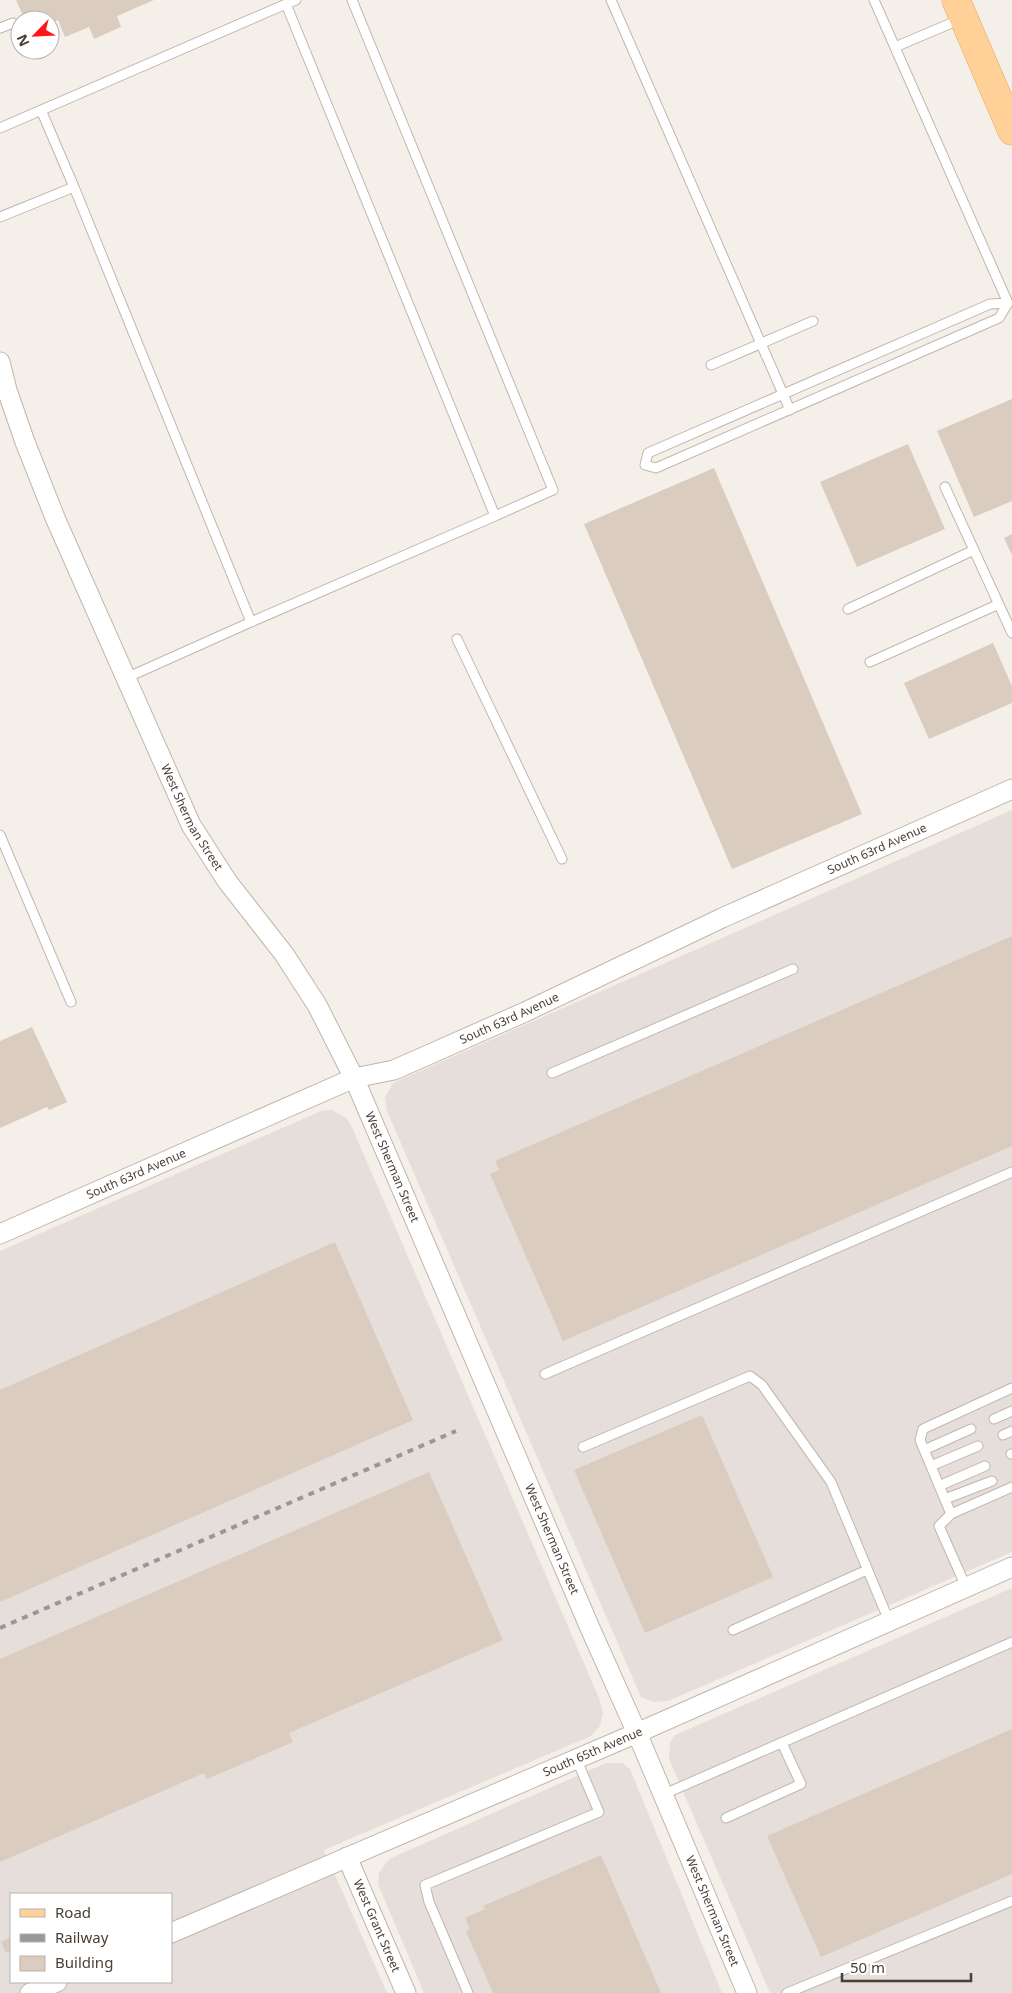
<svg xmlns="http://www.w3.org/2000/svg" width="1012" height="1993" font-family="'Noto Sans',sans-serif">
<rect width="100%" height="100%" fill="#f5efe9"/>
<path fill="#e5deda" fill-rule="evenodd" d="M1012,810V1552L668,1701L654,1702L641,1697L387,1111L385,1097L393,1083Z
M332,1110L346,1118L351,1125L599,1698L603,1713L600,1726L591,1736L324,1850L387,1993H0V1251L321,1111ZM11,1894H171V1982H11Z
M1012,1588V1993H770L669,1759L670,1743L675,1735Z
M606,1763H622L630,1769L722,1993H424L378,1884L379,1873L389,1859Z"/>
<path fill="#dbccc0" d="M16,0H154L117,16L121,27L94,39L89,27L65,37L58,20L50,24V20H25Z
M1012,399V501L974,517L937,431Z
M908,444L945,529L857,567L820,482Z
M714,468L862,814L732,869L584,524Z
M1012,534V555L1004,538Z
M993,643L1012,686V703L929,739L904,683Z
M1012,936V1146L563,1341L490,1174L499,1170L495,1161Z
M32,1027L67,1102L49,1110L47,1107L0,1128V1041Z
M335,1242L413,1420L0,1602V1390Z
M702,1415L773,1577L645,1633L574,1470Z
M429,1472L503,1640L289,1733L293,1742L207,1779L204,1773L0,1862V1659Z
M1012,1729V1874L821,1957L767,1836Z
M601,1855L661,1993H493L466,1931L470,1929L465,1918L485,1909L483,1906Z
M11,1937V1951L6,1953L1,1942Z"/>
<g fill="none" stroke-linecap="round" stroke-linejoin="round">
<defs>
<path id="lane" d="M352,0L553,490L495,516
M611,0L790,410
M874,0L1008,303
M286,4L296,0
M0,28L13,23
M895,47L961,19
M41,110L74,187
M0,128L286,4L495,516L251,622
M0,217L74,187L251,622L126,678
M1008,303L999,318L656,468L645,465L648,453L990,304Z
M711,365L813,321
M945,487L1012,633
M848,609L974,550
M457,639L562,859
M870,662L999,604
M0,835L71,1002
M552,1073L793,969
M545,1374L1012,1172
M994,1419L1012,1411
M1003,1435L1012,1431
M583,1447L750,1376L762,1385L831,1482L889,1621
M924,1450L971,1429
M1011,1454H1012
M931,1466L978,1446
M939,1486L985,1466
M945,1499L992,1481
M951,1514L920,1440L923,1429L1012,1388
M966,1587L939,1526L951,1514L1012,1487
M733,1630L867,1570
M662,1795L1012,1642
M726,1818L801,1784L782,1743
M468,1993L429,1902L425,1885L599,1812L576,1758
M787,1993L1012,1901"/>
<g id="street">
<path id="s1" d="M0,362L7,390L25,442L56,520L191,825L227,881L284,954L317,1005L354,1078L590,1628L637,1733L747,1993"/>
<path id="s2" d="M0,1234L354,1078L394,1070L525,1012L722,918L1012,789"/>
<path id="s3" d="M347,1857L406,1993"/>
<path id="s4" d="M171,1933L637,1733L1012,1567"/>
<path d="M30,1993L57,1982"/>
</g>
<path id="primary" d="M956,0L1012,131"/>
</defs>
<use href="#lane" stroke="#c2b6aa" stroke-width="11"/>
<use href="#street" stroke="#c2b6aa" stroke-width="21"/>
<use href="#primary" stroke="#ecab60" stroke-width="29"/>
<use href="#lane" stroke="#fff" stroke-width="9"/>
<use href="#street" stroke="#fff" stroke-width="19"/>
<use href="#primary" stroke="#ffd198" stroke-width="28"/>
<path stroke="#989898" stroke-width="4" stroke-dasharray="6 6" stroke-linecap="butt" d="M0,1628L456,1431"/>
</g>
<g text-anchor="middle" stroke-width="4.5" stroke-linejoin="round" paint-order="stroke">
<g font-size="12" fill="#4a3f36" stroke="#fff">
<text dy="4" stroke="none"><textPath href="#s1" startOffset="495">West Sherman Street</textPath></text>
<text dy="4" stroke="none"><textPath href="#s2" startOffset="959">South 63rd Avenue</textPath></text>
<text dy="4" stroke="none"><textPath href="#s2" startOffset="554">South 63rd Avenue</textPath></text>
<text dy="4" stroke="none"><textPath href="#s1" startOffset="900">West Sherman Street</textPath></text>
<text dy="4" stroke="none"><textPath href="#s2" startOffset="149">South 63rd Avenue</textPath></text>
<text dy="4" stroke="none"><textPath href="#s1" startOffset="1305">West Sherman Street</textPath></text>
<text dy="4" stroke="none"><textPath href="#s4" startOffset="459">South 65th Avenue</textPath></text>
<text dy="4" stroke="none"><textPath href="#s1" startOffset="1710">West Sherman Street</textPath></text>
<text dy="4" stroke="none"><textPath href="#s3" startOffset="75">West Grant Street</textPath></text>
</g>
</g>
<rect x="10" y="1893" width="162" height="90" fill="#ffffff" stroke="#b7b2af"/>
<rect x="20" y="1909" width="25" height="8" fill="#ffd198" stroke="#b7b2af"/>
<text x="55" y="1918" font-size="15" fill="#4a3f36">Road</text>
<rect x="20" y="1934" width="25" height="8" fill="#989898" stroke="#b7b2af"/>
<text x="55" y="1943" font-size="15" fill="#4a3f36">Railway</text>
<rect x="20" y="1956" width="25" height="15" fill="#dbccc0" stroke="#b7b2af"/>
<text x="55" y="1968" font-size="15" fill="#4a3f36">Building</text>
<g transform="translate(35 35) rotate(246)"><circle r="24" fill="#ffffff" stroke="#b7b2af"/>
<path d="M0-4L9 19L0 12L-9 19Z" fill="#ff1618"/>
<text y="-8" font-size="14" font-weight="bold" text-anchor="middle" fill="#4a3f36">N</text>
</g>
<path d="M842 1973v8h129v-8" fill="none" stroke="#4a3f36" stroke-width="2.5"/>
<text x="850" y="1973" font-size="15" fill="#4a3f36" stroke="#ffffff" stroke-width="4" paint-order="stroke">50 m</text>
</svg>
